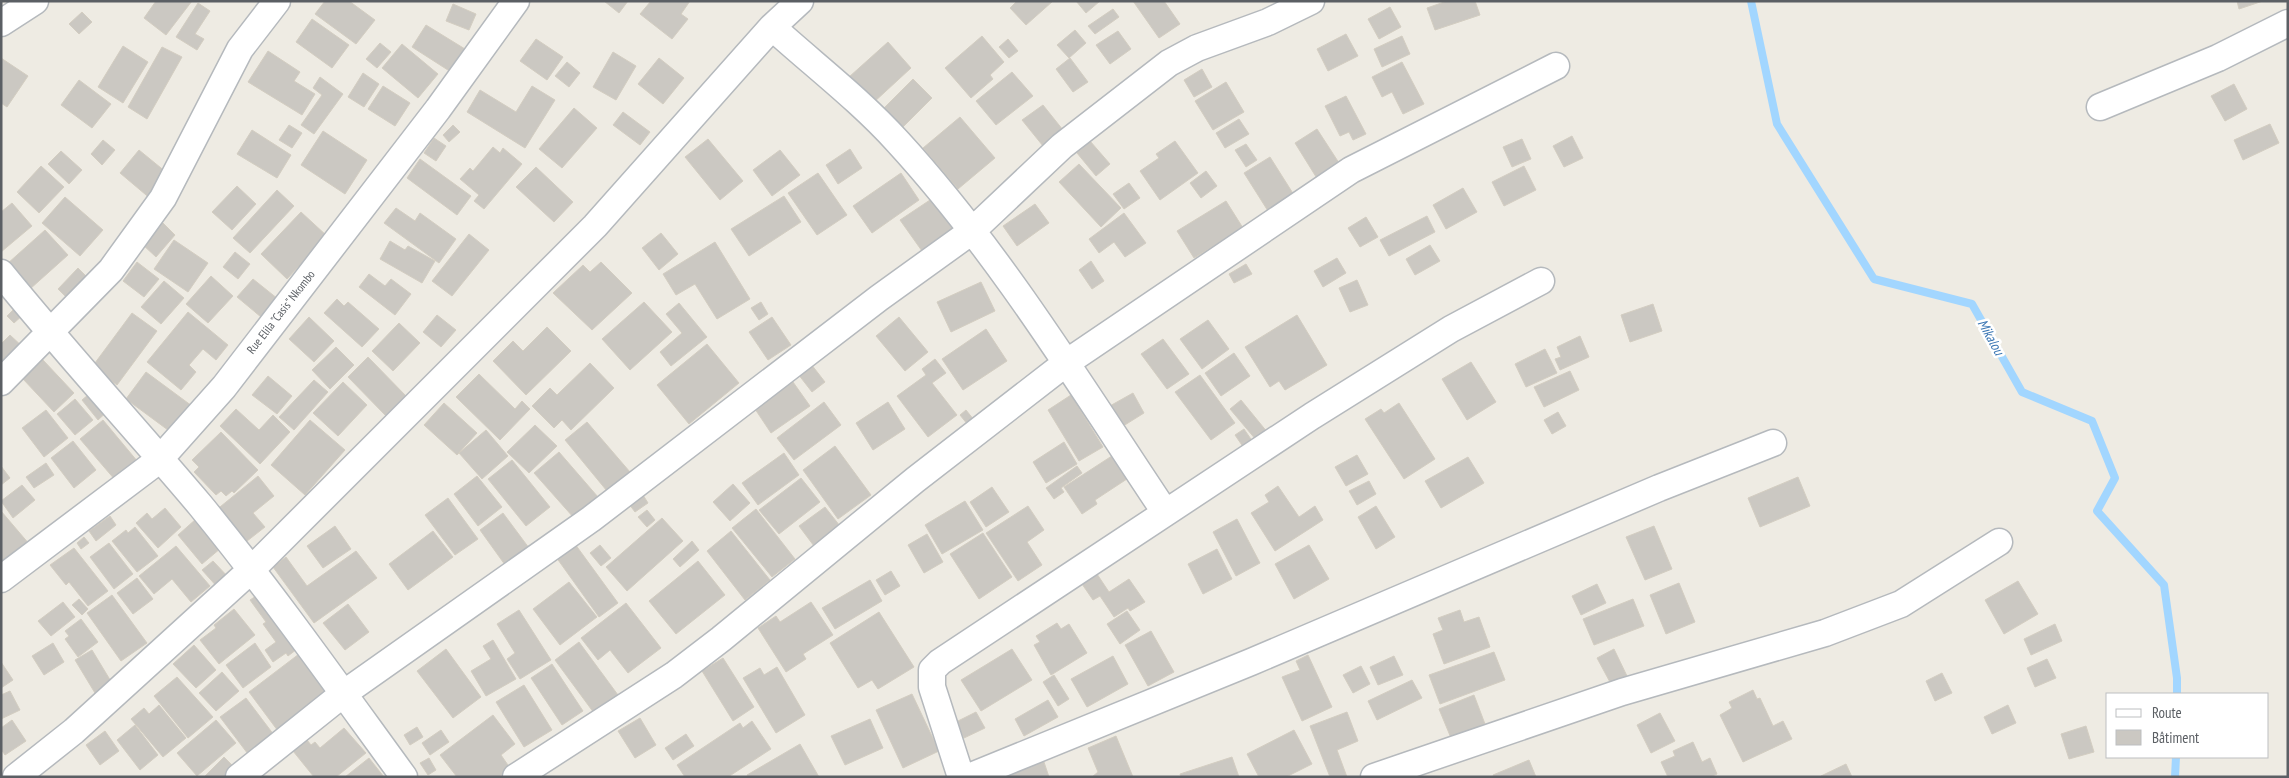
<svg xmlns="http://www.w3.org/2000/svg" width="2289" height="778" font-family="'PT Sans Narrow',sans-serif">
<rect width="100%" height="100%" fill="#eeebe3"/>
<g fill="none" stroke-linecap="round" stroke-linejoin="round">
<path stroke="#a2d6ff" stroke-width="8" d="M1751,1L1777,124L1874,279L1972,304L2022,392L2092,421L2115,478L2097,511L2164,585L2177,678V694
M2175,777L2176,757"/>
</g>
<path fill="#cbc8c2" stroke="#d3cdc1" d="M156,1H192L166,35L144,18Z
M325,1H349L375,20L356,44L315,14Z
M604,1H628L619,13Z
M651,1H690L681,14L688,19L672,39L640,14Z
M1017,1H1053L1026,25L1010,8Z
M1076,1H1100L1086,13Z
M1133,1H1164L1180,24L1159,38Z
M1447,1H1475L1480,15L1435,30L1427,8Z
M2237,1H2263L2239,9Z
M198,3L210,11L195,34L204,39L197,50L176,37Z
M453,4L476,14L469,30L446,21Z
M1390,7L1401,27L1379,39L1368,19Z
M1113,9L1119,17L1095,34L1088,26Z
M82,12L92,22L79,34L69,24Z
M312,19L349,45L332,68L296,42Z
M426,25L465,49L451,72L412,47Z
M1075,30L1086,43L1069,58L1057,45Z
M1118,31L1131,49L1110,64L1096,45Z
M1346,34L1358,56L1328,71L1317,49Z
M982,36L1004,62L990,75L993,79L971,98L945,68Z
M1402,36L1410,54L1382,67L1374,49Z
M536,39L563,57L547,80L520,61Z
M1008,39L1018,51L1009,58L999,47Z
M888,42L911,68L873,103L849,77Z
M380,43L391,52L377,68L366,59Z
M402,44L438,74L418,98L382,68Z
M123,46L148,62L123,103L98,87Z
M162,47L182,57L147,119L128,107Z
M268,51L300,72L294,81L315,94L302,115L248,82Z
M613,52L636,66L616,100L593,87Z
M1,58L28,76L7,107L1,103Z
M659,58L684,78L663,104L638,84Z
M1070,58L1088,82L1073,92L1056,69Z
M567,62L580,73L569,87L555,76Z
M1402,62L1424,104L1403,114L1392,92L1382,97L1372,77Z
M1202,69L1212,87L1194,97L1184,80Z
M1012,72L1033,96L996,125L976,101Z
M363,73L379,84L364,107L348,97Z
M320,77L343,94L314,134L301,125L322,95L313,88Z
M913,79L932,98L897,133L878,114Z
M79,80L111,104L92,128L61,105Z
M1226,82L1244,112L1213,130L1195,101Z
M2234,84L2247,109L2225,121L2211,96Z
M383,86L410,103L395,126L368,109Z
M532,86L555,100L525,148L467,112L480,90L516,112Z
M1346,96L1366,134L1353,140L1349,132L1340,136L1325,106Z
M1043,105L1063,130L1043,146L1022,120Z
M574,108L597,128L562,168L539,149Z
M623,112L650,132L640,145L613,125Z
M960,117L995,158L958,189L923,148Z
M1239,119L1249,134L1225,148L1216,133Z
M2270,124L2279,143L2243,160L2234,140Z
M289,125L302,133L292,148L279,140Z
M453,125L460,132L449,142L443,135Z
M1317,129L1341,166L1318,180L1295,143Z
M252,130L291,155L277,178L237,154Z
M323,131L367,160L345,194L301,165Z
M1572,136L1583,158L1564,167L1553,146Z
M434,138L446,146L436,161L424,153Z
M708,139L743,181L720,200L685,157Z
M1522,139L1531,159L1512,167L1503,147Z
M103,140L115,150L102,165L91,154Z
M1090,141L1110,164L1096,176L1077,153Z
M1175,141L1198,173L1160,200L1140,171L1159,158L1156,154Z
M1246,144L1257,160L1246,167L1235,150Z
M493,147L500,153L503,148L522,164L484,209L474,201L479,195L460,179L470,168L473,171Z
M850,149L862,168L838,184L826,165Z
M139,150L172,177L152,200L120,173Z
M780,150L800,175L772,196L753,170Z
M61,151L82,170L69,184L48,164Z
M1270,157L1294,195L1268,211L1244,173Z
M420,159L471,196L457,215L407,178Z
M1079,164L1121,208L1101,227L1059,182Z
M41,166L64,187L39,213L17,192Z
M1524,166L1536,190L1504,206L1492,182Z
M536,167L573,202L554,222L516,187Z
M1206,171L1217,186L1201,198L1190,183Z
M818,173L847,215L817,235L788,193Z
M901,173L919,200L872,233L853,206Z
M1129,183L1140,198L1124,209L1113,194Z
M237,186L256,204L232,230L212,212Z
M1463,188L1477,212L1446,229L1433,205Z
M277,190L294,206L250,253L233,238Z
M784,196L801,222L749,256L731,229Z
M65,197L103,230L80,256L42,223Z
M933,198L955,229L922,251L900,220Z
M1226,201L1243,228L1194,258L1177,231Z
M12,203L32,226L1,252V212Z
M1035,204L1049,223L1017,246L1003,226Z
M396,208L415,221L420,213L456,239L439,263L384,223Z
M301,212L327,236L287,279L261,254Z
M1124,213L1146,243L1125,257L1114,242L1099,253L1089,239Z
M1427,216L1435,232L1389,256L1380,240Z
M1366,217L1378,237L1360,247L1348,228Z
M162,222L175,235L156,257L142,244Z
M45,230L68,255L30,289L7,264Z
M661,233L678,254L659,270L642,248Z
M469,234L489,250L452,296L432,281Z
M174,240L208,263L188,292L154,269Z
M390,241L405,250L408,246L435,261L422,283L380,259Z
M715,242L750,299L717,319L695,284L676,295L663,274Z
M1430,245L1440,261L1415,275L1406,259Z
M235,252L250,264L238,279L223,267Z
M1337,258L1346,273L1323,287L1314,271Z
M1091,261L1104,281L1092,289L1079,270Z
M137,262L159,279L144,297L123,281Z
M601,262L632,293L592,330L553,293L583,265L590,272Z
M1246,264L1252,274L1234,283L1229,274Z
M78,268L94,284L74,305L58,289Z
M369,274L385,286L391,279L411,294L395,315L359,287Z
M211,276L233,296L208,323L186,304Z
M253,279L283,303L267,322L237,297Z
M1357,280L1368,305L1350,312L1339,288Z
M164,281L184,298L161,324L141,307Z
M981,282L995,311L951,332L937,302Z
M337,299L344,306L348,302L379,329L362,347L324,313Z
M644,302L672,332L630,370L602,339Z
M761,302L768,314L759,320L751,308Z
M679,303L707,337L671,366L660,352L682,333L666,314Z
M1653,304L1662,331L1630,342L1621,315Z
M17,306L24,314L14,323L7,316Z
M188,312L228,345L216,360L203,349L189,365L196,372L181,390L147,362Z
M132,313L157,331L117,385L92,367Z
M437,315L456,330L441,347L423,332Z
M1297,315L1327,365L1285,390L1279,381L1270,387L1245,347Z
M309,317L334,341L314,362L289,339Z
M772,317L791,345L768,360L749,332Z
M899,317L928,352L905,371L876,336Z
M1208,320L1229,349L1202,369L1180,339Z
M399,323L420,343L393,371L372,351Z
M547,327L571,351L526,395L493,361L513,341L523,351Z
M986,329L1007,361L963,390L942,359Z
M10,335L25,349L1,368V344Z
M1580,336L1589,357L1560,370L1555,359L1561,357L1557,347Z
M1163,339L1189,374L1167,389L1141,354Z
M707,344L739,383L689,424L657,385Z
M336,347L354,365L330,389L312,370Z
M1545,349L1557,373L1526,387L1515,364Z
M1234,353L1250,376L1221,396L1205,373Z
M368,357L407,397L387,417L348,377Z
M935,359L946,373L932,383L957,415L928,437L897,396L926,375L922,369Z
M43,360L74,393L54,412L23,379Z
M1471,362L1496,402L1467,420L1442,379Z
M590,363L614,388L571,430L562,420L554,428L532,406L550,388L557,395Z
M811,364L825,382L812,392L798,374Z
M1570,371L1579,390L1544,407L1534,387Z
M146,372L192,406L172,433L126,399Z
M479,374L515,409L522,401L530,409L500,440L456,397Z
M1200,375L1235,423L1211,440L1175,392Z
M268,376L292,396L277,414L252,395Z
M314,380L328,392L294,430L279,417Z
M343,382L367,405L338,436L313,413Z
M793,382L810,406L771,433L755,409Z
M94,390L110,409L98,420L82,400Z
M1133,393L1144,413L1120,428L1108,407Z
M1071,395L1103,447L1079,461L1048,410Z
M75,399L93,420L75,435L57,414Z
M1241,400L1268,433L1257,441L1230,409Z
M824,402L841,425L794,460L777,438Z
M888,402L905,429L873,450L856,423Z
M444,403L477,433L457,455L424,425Z
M1399,403L1435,459L1404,479L1365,419L1381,409L1384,413Z
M236,409L259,430L273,415L290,432L260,464L220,426Z
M46,410L68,438L44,457L22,428Z
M966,410L974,420L968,425L960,415Z
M1558,412L1566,426L1552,434L1544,420Z
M103,420L138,462L116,481L80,439Z
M310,420L345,450L305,495L271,465Z
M587,422L630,472L607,491L565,440Z
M535,425L557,446L529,473L507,452Z
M1244,429L1257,448L1248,454L1235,435Z
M486,430L508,456L482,479L459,453Z
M221,432L258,470L234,493L232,491L226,496L221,491L216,495L194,472L199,467L192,460Z
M73,441L96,470L74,488L51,458Z
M1064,442L1077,464L1046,483L1033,462Z
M835,446L871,495L838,519L803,470Z
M559,452L598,497L574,518L534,473Z
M1118,452L1133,475L1095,500L1097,504L1082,514L1064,487Z
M784,453L799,475L758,505L742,483Z
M1357,455L1368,474L1346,486L1335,467Z
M1468,457L1484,483L1441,508L1425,481Z
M512,460L550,507L526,526L488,479Z
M46,463L54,475L34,488L26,477Z
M1,466L10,478L1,485Z
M1077,466L1082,473L1061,488L1064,492L1054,499L1046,488Z
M258,476L274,496L253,513L265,527L242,545L215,511Z
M477,476L502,507L478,526L454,494Z
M1798,477L1810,506L1760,527L1748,498Z
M801,478L820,502L779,534L759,510Z
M1369,481L1376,494L1357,505L1349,491Z
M733,484L750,503L730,521L713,502Z
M22,485L35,500L13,518L1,501Z
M1278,486L1299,517L1315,506L1323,520L1275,551L1251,513L1269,502L1265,495Z
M992,487L1009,512L986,527L970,502Z
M643,495L648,503L635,512L629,504Z
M448,498L478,539L455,555L425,515Z
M965,501L983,530L942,554L925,525Z
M1028,506L1044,530L1027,542L1042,565L1018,581L986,533Z
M1376,506L1395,537L1376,549L1358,517Z
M825,507L840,526L814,546L799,526Z
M165,508L181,527L158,548L136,523L147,513L152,519Z
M756,509L795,559L772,577L732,528Z
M647,510L655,520L647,527L638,517Z
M1,511L30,545L1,570Z
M503,513L532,552L508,569L480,530Z
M110,516L116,525L96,541L89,531Z
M662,518L683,541L627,591L606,567Z
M196,519L221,548L202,564L178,535Z
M1237,519L1260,563L1236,576L1213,532Z
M335,526L351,549L323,568L307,546Z
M1654,526L1672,569L1645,580L1626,537Z
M135,527L158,556L137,572L112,541L126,530L128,533Z
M433,531L453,557L408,590L389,564Z
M731,531L770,580L745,600L707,551Z
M983,533L1012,577L979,599L950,554Z
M927,534L943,562L924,573L908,545Z
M84,537L89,543L81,549L77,543Z
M692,541L699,550L680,567L673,559Z
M109,543L133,574L114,589L90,557Z
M575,544L618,603L599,617L556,557Z
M600,545L611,558L601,566L590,553Z
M1309,545L1329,579L1294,599L1275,564Z
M176,546L210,586L191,602L172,579L154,594L139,576Z
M74,548L108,591L88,606L69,582L66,585L50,565Z
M1217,549L1232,579L1203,594L1188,564Z
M356,551L377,578L314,623L273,567L286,557L307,586Z
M213,561L230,579L219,589L202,570Z
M698,561L725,595L676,634L649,601Z
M891,571L900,586L885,595L876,580Z
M1097,574L1109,592L1129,579L1145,602L1130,611L1128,608L1114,617L1100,596L1093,600L1082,584Z
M137,578L153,599L133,614L117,593Z
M870,580L882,601L835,629L822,608Z
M2018,581L2038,614L2004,634L1985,600Z
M569,582L597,617L560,645L533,609Z
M1679,583L1695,622L1666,634L1650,595Z
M1597,584L1606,603L1581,615L1572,596Z
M265,590L301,646L288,656L286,653L273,662L265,650L276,642L263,624L266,622L250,600Z
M112,595L147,643L121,661L87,613Z
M79,599L88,609L82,615L72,605Z
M1633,599L1644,626L1594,645L1583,619Z
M63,602L75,617L51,636L38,621Z
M811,602L833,635L803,654L806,659L786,672L758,628L776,616L780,622Z
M626,603L661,648L628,673L610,650L598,660L581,638Z
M348,604L369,632L345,650L323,623Z
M234,609L255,635L219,664L200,640L216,628L214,625Z
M519,610L551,660L520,679L507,659L515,653L497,624Z
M1460,610L1464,622L1479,617L1490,647L1444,664L1433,634L1443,630L1438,618Z
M1127,611L1140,630L1120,644L1107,624Z
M879,612L914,667L878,689L872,680L858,688L830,643Z
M81,619L98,642L78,657L65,639L69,636L65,631Z
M1057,623L1061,629L1069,624L1087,653L1051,675L1034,645L1040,642L1036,636Z
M2055,624L2062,641L2031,655L2024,639Z
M1151,631L1174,672L1148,686L1125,645Z
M493,640L516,679L486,696L471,671L491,659L483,646Z
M579,642L618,695L594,713L555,660Z
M53,643L64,662L44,675L32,656Z
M255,643L271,667L243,688L226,665Z
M194,645L216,670L196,688L173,664Z
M446,649L481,697L453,718L417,671Z
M1012,649L1032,680L981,711L961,680Z
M1614,649L1627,676L1611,684L1597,658Z
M92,650L115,688L98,698L75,660Z
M1494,652L1505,680L1440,704L1429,675Z
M299,654L328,693L278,731L249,692Z
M1308,655L1332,707L1302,721L1282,677L1300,670L1296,661Z
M1113,656L1128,684L1087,707L1071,679Z
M1394,656L1403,675L1378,685L1370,667Z
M723,658L754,707L733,721L702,671Z
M2047,659L2056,678L2035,687L2027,668Z
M1,662L13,680L1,688Z
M552,664L583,711L562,725L531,678Z
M1361,666L1370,684L1353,693L1343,675Z
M777,667L805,715L776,733L743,678L760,668L764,675Z
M222,672L239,691L216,711L199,693Z
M1942,673L1952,693L1935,701L1926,681Z
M1054,675L1069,699L1058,706L1043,682Z
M177,677L213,717L188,738L154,696Z
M1412,680L1422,698L1377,720L1368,701Z
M524,685L552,730L524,747L496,702Z
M1753,690L1757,699L1760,698L1773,726L1783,721L1792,739L1743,762L1720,715L1732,708L1729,702Z
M10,691L20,710L1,719V695Z
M912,694L939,751L903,768L876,710Z
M1474,695L1485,724L1451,738L1439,709Z
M246,698L277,739L251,758L220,717Z
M1048,700L1058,717L1024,736L1015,719Z
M159,705L186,738L163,757L131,719L144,708L149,714Z
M2008,705L2016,723L1992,734L1984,717Z
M976,712L985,728L964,738L956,722Z
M1347,712L1358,741L1337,750L1347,777H1330L1310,726Z
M1660,713L1675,741L1651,753L1637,725Z
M493,715L515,744L501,755L510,768L499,777H457L440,755Z
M640,718L656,745L635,758L618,731Z
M870,719L883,748L845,765L831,736Z
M12,720L26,741L5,755L1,749V728Z
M216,720L236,743L197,776L177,753Z
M752,721L771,749L728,777H685L677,765L740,723L743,728Z
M135,725L158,755L140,770L117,740Z
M2086,726L2094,752L2069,759L2061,734Z
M417,727L423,737L410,745L404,735Z
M344,728L366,753L336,777H314L293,751L307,740L311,745L315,742L320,748Z
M441,730L449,742L430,755L422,743Z
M1294,730L1312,764L1286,777H1259L1247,754Z
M105,731L119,751L100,765L86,745Z
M686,734L694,746L673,760L665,748Z
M1116,736L1133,777H1092L1098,772L1088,748Z
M1693,742L1702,762L1710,758L1717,774L1710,777H1668L1661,762L1675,756L1673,751Z
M800,744L819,777H748L747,775Z
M224,757L237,770L231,777H204Z
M1232,757L1239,777H1181L1180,774Z
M369,758L384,777H345Z
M429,758L436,770L428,775L420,763Z
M1043,759L1049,777H1008L1006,771Z
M1529,760L1536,777H1494L1493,775Z
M1846,764L1852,777H1822L1821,776Z"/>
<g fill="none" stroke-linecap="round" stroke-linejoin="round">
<defs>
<path id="minor" d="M1,23L35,1
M772,27C814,65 860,100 898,142C999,252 1082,388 1165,512
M2100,107L2218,58L2288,23
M1,273C65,352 134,427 200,505C272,593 337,685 404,777
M1,382L111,270L163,198L240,49L277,1
M1,579L159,460L224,387L438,109L516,1
M16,777L74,731L252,569L595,226L772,27L800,1
M239,777L343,694L591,519L879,298L972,231L1062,146L1169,63L1197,48L1268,22L1311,1
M516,777L674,675L721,639L915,480L1066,363L1351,170L1556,66
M961,777L932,687V670L940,662L1312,416L1451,329L1541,281
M969,777L1251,662L1659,488L1773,443
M1374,777L1622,692L1825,633L1901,604L1999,542"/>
</defs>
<use href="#minor" stroke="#b5b9bd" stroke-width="29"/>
<use href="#minor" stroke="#fff" stroke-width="26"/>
</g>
<g text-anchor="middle" stroke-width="5" stroke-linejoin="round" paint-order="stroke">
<g font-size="12" fill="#5b5f64" stroke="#fff">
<text transform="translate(281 312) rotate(-52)" y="4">Rue Elila "Casis" Nkombo</text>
</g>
<g font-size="14" font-style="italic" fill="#3c77b4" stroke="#fff">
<text transform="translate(1991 337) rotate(61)" y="5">Mikalou</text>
</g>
</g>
<rect width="2289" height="778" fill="none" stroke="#5b5f64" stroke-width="5"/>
<rect x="2106" y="693" width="162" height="65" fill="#ffffff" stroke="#bdbfc1"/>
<rect x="2116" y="709" width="25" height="8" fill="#ffffff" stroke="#bdbfc1"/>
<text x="2152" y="718" font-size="15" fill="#5b5f64">Route</text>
<rect x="2116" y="730" width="25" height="15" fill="#cbc8c2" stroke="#bdbfc1"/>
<text x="2152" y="743" font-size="15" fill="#5b5f64">Bâtiment</text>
</svg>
